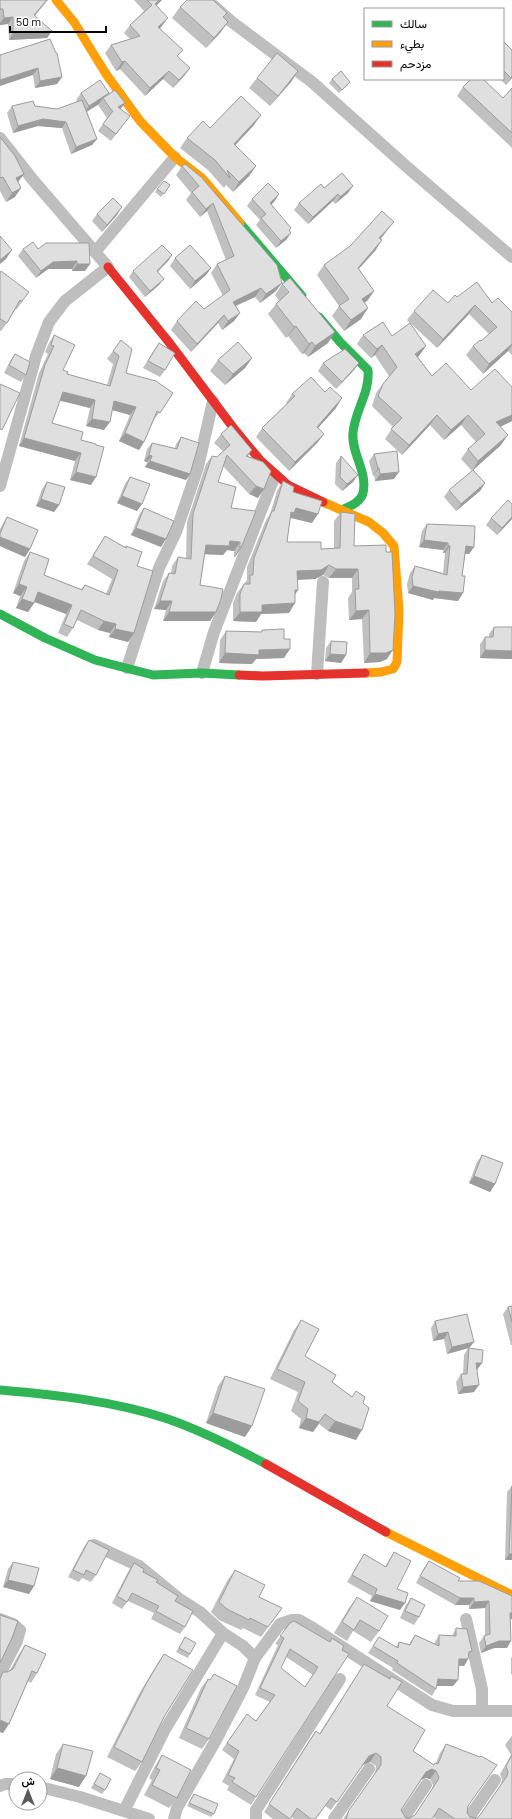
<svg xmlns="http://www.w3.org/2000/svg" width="512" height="1819" font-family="Barlow,Vazirmatn,sans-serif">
<rect width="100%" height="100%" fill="#fff"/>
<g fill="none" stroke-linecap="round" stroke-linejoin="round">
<path stroke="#bebebe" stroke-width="12" d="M207,0L232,22L312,82L407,167L512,257
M0,138L33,180L108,267L65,301L49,322L36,356L0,486
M95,252L175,157
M127,668L159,568L176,532L198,467L213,401
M202,673L214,632L275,475
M317,674L323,582
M94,1545L139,1566L178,1598L200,1612L223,1633L243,1646L255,1658
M0,1619L13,1624L20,1630L17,1641L0,1674
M466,1619L482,1689V1711
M0,1786L5,1784H16
M40,1787L80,1797L149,1819
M124,1811L164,1731L223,1633
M174,1819L177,1808L216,1740L243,1688L255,1658L280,1624L292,1620H299L313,1628L432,1705L453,1711H512
M256,1819V1810L340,1679
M334,1819L369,1769
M403,1819L426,1785
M468,1819L495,1780"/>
<path stroke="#30b455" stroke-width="9" d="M240,223L302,296
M319,317L340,342L368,370C370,393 355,410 353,433C351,453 368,472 363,493C361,502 350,506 342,510
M0,614L45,638L95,660L153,675L202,673L239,675
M0,1390C57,1395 114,1401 168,1419C202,1431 234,1447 266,1464"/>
<path stroke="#ff9f0a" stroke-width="9" d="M56,0L74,22L106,74L140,121L175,157L202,178L240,223
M323,502L369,522L383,533L394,546L399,610L397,662L393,669L381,672L365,673
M386,1532L512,1595"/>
<path stroke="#e5322d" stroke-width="9" d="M108,267L168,341L235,430L260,460L288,485L323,502
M239,675L263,676L365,673
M266,1464L386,1532"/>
</g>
<path fill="#c0c0c0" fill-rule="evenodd" d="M0,0L46,2L35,16L52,31L47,38L9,40L8,24L0,25Z
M134,0H162L156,6L162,26L160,28L178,57L190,68L184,76L173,88L163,79L145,96L120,69L116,71L105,53L111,45L130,39L124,33L130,25L144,11Z
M180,7L227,13L223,18L228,22L220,33L206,48L172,18Z
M50,39L62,77L57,84L35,88L33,75Z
M503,44L512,50V78L506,85L500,79H503Z
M298,71L291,82L270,106L249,88L257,78Z
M332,79L348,85L339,93L329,83Z
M463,87L503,98L512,88V148L457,96Z
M81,93H109L125,103L120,109L125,123L111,141L98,131L107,118L98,105L99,104L87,112L97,139L92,145L71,154L62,128L38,126L13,133L7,113L12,106H35L57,109L77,102L76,100Z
M254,125L235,145L256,166L249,176L233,192L226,185L224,188L208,170L180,148L187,138L210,128Z
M0,137L24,174L18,182L15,197L6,202L0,191Z
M182,166L201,177L276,291L260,303L255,297L236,306L240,313L234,321L222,330L218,323L191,352L171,330L177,321L204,309L223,296L211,273L217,264L226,260L207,211L200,217L186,200L191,193L176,175Z
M170,185L161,197L155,192L157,189Z
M324,188L348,193L335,204L333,201L308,224L294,210L299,203Z
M279,194L274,202L271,204L291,233L286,240L276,248L256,225L260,220L247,206L252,199Z
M97,214L117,215L102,232L92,221Z
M386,232L381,239L375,251L359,269L374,291L367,301L364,303L361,319L344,331L332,316L339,306L317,275L324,265Z
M89,243L85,271H72V269H48L36,278L18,256L23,249H38Z
M172,255L168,261L158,272L159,285L145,297L129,277L133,271Z
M175,258L211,268L206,275L190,289L170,266Z
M0,273L23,301L16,310L15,309L7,323L1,331H0Z
M282,284L328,343L308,357L304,353L302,354L288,336L286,338L268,314L276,304L279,301L275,295Z
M457,297L492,303L512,312V355L508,351L483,374L466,355L473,346L481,341L489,334L469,314L437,348L407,320L414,311L448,303Z
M54,335L63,370L67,374L107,385L113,364L107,359L121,340L126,373L173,393L154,420L144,442L139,450L119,441L130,415L112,410L104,430L86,426L90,408L60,400L52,423L81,440L91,485L70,480L75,461L19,446L39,373L48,354L45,352L49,343Z
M363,335L392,336L419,356L418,357L432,376L471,390L512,387V421L500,427L501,445L473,470L485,483L480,491L456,511L444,497L449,490L472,471L461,459L468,449L476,442L461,425L444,440L430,425L402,455L385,439L393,427L372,406L376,393L389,376L375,355L371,358L357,344Z
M159,343L165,370L160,377L143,368L154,350Z
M15,354L26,375L21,382L4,373L10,361Z
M252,358L245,368L225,385L210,371L218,360Z
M323,363H359L354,370L336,389L318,371Z
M292,394L336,408L318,428L324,434L317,443L289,471L256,437L262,428L287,404L286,403Z
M221,434L252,450L248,456L263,462L258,498L249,494L223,466L218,482L231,508L241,548L235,557H234V551L227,550L223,555L205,554L200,585L216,612L210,621H163L166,610L154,609L163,581L169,573H171L172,566L178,557L186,559L187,522L206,464L212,456L217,457L223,451L214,443Z
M181,437L190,474L186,480L145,467L147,462L144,461L147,449L152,443L175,448L176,444Z
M374,454L394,479L375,481L374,475L373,476L369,461Z
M341,456L353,482L342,491L335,484L336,463Z
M130,477L142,504L137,511L117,503L125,484Z
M283,481L293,492L312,523L291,518L290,519L287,542L321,549L334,548V521L341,512L354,546L387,659L380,662L364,663L362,619L349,620L348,598L352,592V578H329L323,575L315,579L298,580L295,595L289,613L261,614L256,622L233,621V603L237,593L247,580V567L266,520L270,514L277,491Z
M47,482L59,505L54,512L36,506L42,489Z
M144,508L161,547L131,535L139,515Z
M7,517L30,549L25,557L0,546V529L2,525Z
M491,518L512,519L497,535L486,525Z
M427,524L474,547L469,554H465L462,576L463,593L458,601L434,598L433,600L408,593L407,584L410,573L415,566L443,573L445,553H443V550L419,547L422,531Z
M105,536L125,548L126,546L137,566L134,633L128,642L109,637L110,633L98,630L77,620L73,628L67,637L58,633L66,614L35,602L28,612L16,608L20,596L13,593L24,561L30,552L44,575L81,589L85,585L106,594L112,579L87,564Z
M494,627H512V659L480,658V644L485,637H489V634Z
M262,630L284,639V658L256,659L252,664L219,663L220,640L226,631L261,632Z
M331,641L346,655L341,663L325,661L326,648Z
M482,1155L495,1184L490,1192L469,1183L477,1162Z
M512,1306V1345H511L503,1314L508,1307Z
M301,1320L305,1356L332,1382L352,1397L363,1403L356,1440L328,1431L319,1424L313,1432L299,1428L301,1419L291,1411L298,1392L270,1379L294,1330Z
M435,1321L474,1342L469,1348L477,1370L474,1392L458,1394L456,1382L461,1374H463L464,1355L468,1348L447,1354L444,1339L433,1341L431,1328Z
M225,1376L245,1437L206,1423L218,1386Z
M512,1486V1560H505L507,1492Z
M89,1540L96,1575L91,1582L82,1578L79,1582L68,1577L84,1547Z
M394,1552L397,1589L400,1610L370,1601L372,1596L347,1582L364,1554L385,1567L389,1560Z
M429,1561L458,1581L512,1596V1619L510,1620L507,1648H494L481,1653L479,1643L484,1636L485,1635V1608L469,1609V1605H455L416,1583L424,1568Z
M13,1562L34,1586L29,1594L3,1587L8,1569Z
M134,1563L143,1572L156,1582L175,1601L185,1627L180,1634L151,1619L154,1613L128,1601L122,1609L112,1603L129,1570Z
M235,1570L259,1597L282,1608L261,1637L243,1628L241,1630L219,1620L211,1612L227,1581Z
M357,1597L379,1631L371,1642L353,1631L347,1641L334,1633L349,1608Z
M411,1598L419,1617L414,1625L400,1618L406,1605Z
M290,1623L330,1642L332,1638L256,1797L251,1805L227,1790L229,1786L222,1782L234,1759L222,1750L247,1714L256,1721L270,1702L255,1695L278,1645L275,1644ZM286,1657L313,1675L305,1687L281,1668Z
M456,1628L469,1655L468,1659L464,1666H458L453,1686H437L436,1689L432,1696L392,1670L393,1668L368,1653L379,1637L396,1647L399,1642L409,1644L415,1635L435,1644V1642L439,1635L452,1636Z
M185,1637L190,1654L188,1658L176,1652Z
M25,1645L37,1673L31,1683L28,1681L9,1724L3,1733L0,1732V1676L3,1672H7L10,1670L19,1654Z
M164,1654V1717L142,1762L135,1771L107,1757L139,1694L157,1664Z
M512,1657V1674H511V1658Z
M364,1664L389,1679L391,1676L387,1706L413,1751L434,1765L435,1763H436L440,1753L446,1744L468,1807L467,1813L470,1817L477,1818L480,1815L501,1784L502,1780L500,1774L511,1755L505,1745L511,1737L512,1736V1819H436L433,1817L432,1819H343L375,1773L376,1766L370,1762L363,1765L331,1810L325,1806L316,1819H294L291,1817L290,1819H273L264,1812L310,1739L316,1731L319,1734ZM426,1778L430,1779L433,1785L432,1789L415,1815L409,1818L405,1817L401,1810L421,1780Z
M214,1674L209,1739L202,1749L179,1738L201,1688L208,1679L210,1680Z
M63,1744L79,1787L50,1779L56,1754Z
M162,1755L177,1798L169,1808L144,1795L152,1780L149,1778L155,1766Z
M100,1773L105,1790L102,1794L91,1788Z
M194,1794L214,1814L211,1817L187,1806Z"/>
<path fill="#9c9c9c" d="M47,0H48L46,2L29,22L34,15Z
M159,0H162L149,12L155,4Z
M13,17L8,24L0,25V23L4,18Z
M168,18L162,26L153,35L158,27Z
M228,22L220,33L206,48L214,38Z
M52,31L47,38L9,40L13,33Z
M125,61L120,69L116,71L122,62Z
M38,68L33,75L0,86V80Z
M190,68L184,76L173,88L179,80Z
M169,71L163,79L145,96L150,88Z
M298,71L291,82L270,106Z
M512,76V78L506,85L511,78Z
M62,77L57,84L35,88L40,81Z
M109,93L103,98L99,104L84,113L89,106Z
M125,103L120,110L118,107Z
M261,115L254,125L227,154L234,144Z
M43,119L66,122L62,128L38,126L13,133L18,126Z
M97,139L92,145L71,154L76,147Z
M256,166L249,176L233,192L239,182Z
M24,174L18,182L16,178Z
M353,186L348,193L335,204L340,197Z
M21,188L15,197L6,202L12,193Z
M279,194L274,202L265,210L270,203Z
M338,194L333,201L308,224L313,217Z
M213,203L207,211L200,217L206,209Z
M122,207L117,215L102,232L107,225Z
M394,222L386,232L372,248L379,238Z
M291,233L286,240L276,248L281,241Z
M382,240L375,251L350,278L358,268Z
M12,250L6,259L0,264V260Z
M172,255L168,261L152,277L157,271Z
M77,261L72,269H48L36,278L41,271L53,262Z
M77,264H90L85,271H72Z
M211,268L206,275L190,289L195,281Z
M164,279L159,285L145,297L150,291Z
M282,283L276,291L260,303L266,294Z
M261,288L255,297L226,310L233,302Z
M374,291L367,301L354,310L362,299Z
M475,305L469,314L437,348L443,339Z
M368,308L361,319L344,331L351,320Z
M240,313L234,321L222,330L228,321Z
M224,315L218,323L191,352L197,344Z
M296,326L288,336L286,338L294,327Z
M335,332L328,343L308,357L315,346Z
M312,342L304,353L302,354L309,344Z
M512,344V345L508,351L483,374L489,364Z
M382,345L375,355L371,358L377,349Z
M426,346L419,356L408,364L415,354Z
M252,358L245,368L225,385L233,374Z
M359,363L354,370L336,389L342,382Z
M63,392L95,400L90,408L57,400Z
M342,398L336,408L310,437L317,427Z
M114,401L136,407L130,415L109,409Z
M437,415L430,425L402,455L409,445Z
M468,415L461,425L444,440L451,430Z
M512,415V421L489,432L496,422Z
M92,419L110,422L104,430L86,426Z
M125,433L144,442L139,450L119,441Z
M324,434L317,443L289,471L295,462Z
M508,435L501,445L472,471L478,461Z
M24,438L81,453L75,461L19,446Z
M149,455L152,456L147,462L144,461Z
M150,461L190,474L186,480L145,467Z
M378,468H379L374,475L373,476Z
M76,472L96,477L91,485L70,480Z
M399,472L394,479L375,481L380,474Z
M358,475L353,482L342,491L347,484Z
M485,483L480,491L456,511L461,504Z
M256,486L264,489L258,498L249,494Z
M122,496L142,504L137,511L117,503Z
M41,499L59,505L54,512L36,506Z
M296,508L318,514L312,523L291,518L288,522L291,512Z
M512,517V519L497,535L502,528Z
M136,528L166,539L161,547L131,535Z
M0,537L30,549L25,557L0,546Z
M424,540L448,543L443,550L419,547Z
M230,541L240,542L234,551L227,550L223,555L200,554L206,545Z
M448,546H450L445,553H443Z
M466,546L474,547L469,554L461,553Z
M240,548H241L235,557H234Z
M329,565L323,575L315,579L291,580L297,571Z
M336,569H358L352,578H329Z
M19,584L27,587L20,596L13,593Z
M413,586L439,591L463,593L458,601L434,598L433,600L408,593Z
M295,590H298L292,599Z
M38,592L72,605L66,614L32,601Z
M22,599L34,603L28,612L16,608Z
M160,601H172L166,610L154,609Z
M295,603L289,613L261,614L256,622L233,621L240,612L262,605Z
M369,610L362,619L349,620L356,611Z
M169,612H216L210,621H163Z
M104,621L116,624L110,633L98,630Z
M115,629L134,633L128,642L109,637Z
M290,649L284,658L256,659L252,664L219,663L225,653L259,650Z
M393,650L387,659L380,662L364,663L370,653Z
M485,650L512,651V659L480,658Z
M330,654L346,655L341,663L325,661Z
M474,1176L495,1184L490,1192L469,1183Z
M448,1332L444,1339L433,1341L438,1334Z
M474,1342L469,1348L447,1354L452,1347Z
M476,1363H482L477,1370H471Z
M479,1385L474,1392L458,1394L463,1387Z
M213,1413L252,1426L245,1437L206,1423Z
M325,1414L313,1432L299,1428L306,1418Z
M335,1421L362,1430L356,1440L328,1431Z
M509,1554H512V1560H505Z
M8,1580L34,1586L29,1594L3,1587Z
M375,1594L405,1603L400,1610L370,1601Z
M460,1598H474L469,1605H455Z
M489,1601L485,1608L469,1609L474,1602Z
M510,1613H512V1619L505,1620Z
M499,1641H511L507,1648H494L481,1653L486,1646Z
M459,1659H468L464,1666L454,1665Z
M438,1679L458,1680L453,1686H434Z
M0,1720L9,1724L3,1733L0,1732Z
M376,1753L370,1762L363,1765L369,1756Z
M57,1768L86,1776L79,1787L50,1779Z
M432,1769L436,1771L430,1779L426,1778L420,1780L426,1772Z"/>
<path fill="#dfdfdf" stroke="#9c9c9c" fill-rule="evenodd" d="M0,0H47L34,15L52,31L13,33V17L4,18L3,9H0Z
M147,0H159L155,4L168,18L158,27L183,50L177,56L190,68L179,80L169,71L150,88L125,61L122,62L111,45L140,36L130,25L152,5Z
M187,0H213L227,13L223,17L228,22L214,38L180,7Z
M50,39L56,53H57L62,77L40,81L38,68L0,80V55Z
M504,42L512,50V76L511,78L503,70V44Z
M277,53L298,71L278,96L257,78Z
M341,71L350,82L342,90L332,79Z
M471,79H483L503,98L512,88V133L463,87Z
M100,80L109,93L89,106L81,93Z
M115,90L125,103L118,107L130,116L116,134L103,124L113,111H112L103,98Z
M241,96L261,115L234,144L256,166L239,182L227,170L230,178L215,160L187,138L203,121L210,128Z
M82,100L97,139L76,147L66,122L43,119L18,126L12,106L33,101L35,106L57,109Z
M0,137L15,156L24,174L16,178L21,188L12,193L3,177L0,178Z
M185,164L201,177L277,265L282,283L266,294L261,288L233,302L240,313L228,321L224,315L197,344L177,321L196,301L204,309L230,290L217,264L234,256L213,203L206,209L192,192L199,186L182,166Z
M342,173L353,186L340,197L338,194L313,217L299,203L321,184L324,188Z
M164,181L170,185L164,194L157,189Z
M268,183L279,194L270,203L291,228L289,230L291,233L281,241L261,218L266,214L252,199Z
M113,198L122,207L107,225L97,214Z
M382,211L394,222L379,238L382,240L358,268L374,291L362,299L368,308L351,320L339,306L349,299L324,265L350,246Z
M0,236L12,250L0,260Z
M33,242L38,249L46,243H89L90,264H77V261L53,262L41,271L23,249Z
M162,245L172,255L157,271L164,279L150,291L133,271Z
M190,245L211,268L195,281L175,258Z
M1,271L29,292L22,301L20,300L7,323L0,319V273Z
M290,278L335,332L315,346L312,342L309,344L296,326L294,327L276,304L289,292L282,284Z
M477,282L492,303L498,298L512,312V344L489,364L473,346L480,340L481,341L497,327L475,305L443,339L414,311L433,290L448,303L455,295L457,297Z
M383,322L392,336L410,323L426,346L415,354L432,376L446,363L471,390L495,369L512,387V415L496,422L508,435L478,461L468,449L485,434L468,415L451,430L437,415L409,445L391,429L402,418L378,396L383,384L397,367L382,345L377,349L363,335Z
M54,335L75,345L63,370L68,372L67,374L110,386L119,356L113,351L121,340L132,349L126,373L156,381L173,393L160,413L157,411L144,442L125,433L136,407L114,401L110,422L92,419L95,400L63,392L52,423L83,432L81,440L96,444V445L104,447L96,477L76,472L81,453L24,438L45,365L54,346L51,345Z
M238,342L252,358L233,374L218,360Z
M159,343L175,353L165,370L148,361Z
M345,349L359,363L342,382L323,363Z
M15,354L30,362L26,375L9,365Z
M311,377L325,392L330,387L342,398L317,427L324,434L295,462L262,428L295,396L292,394Z
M0,384L20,393L2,430L0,429Z
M231,425L252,450L246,456L263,462L271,471L264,489L256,486L227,455L218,482L236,487L231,508L256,511L241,548H240V542L230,541L229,546L206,545L200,585L223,589L221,599L216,612H169L172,601H160L169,573L175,574L178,557L191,559L193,514L212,456L217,457L230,445L221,434Z
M181,437L199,443L190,474L150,461L152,456L149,455L152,443L177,449Z
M397,451L399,472L380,474L379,468H378L374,454Z
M341,456L358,475L347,484L340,477Z
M473,470L485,483L461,504L449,490Z
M130,477L150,484L142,504L122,496Z
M283,481L294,487L293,492L322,501L318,514L296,508L294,513L291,512L287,542H321V549L340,548L341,512L355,514L354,546L386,545V552H392L395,614L393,650L386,653H370L369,610L356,611L355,589H359L358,569H336L329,565L321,570L297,571L298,590H295V603L262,605V612H240V594L244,584H250V575H253L254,558L272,511H274Z
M47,482L65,487L59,505L41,499Z
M508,500L512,504V517L502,528L491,518Z
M144,508L174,521L166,539L136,528Z
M7,517L38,530L30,549L0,537V534Z
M427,524L475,526L474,547L466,546L462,576H465L463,593L439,591L438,592L413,586L412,577L415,566L447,575L450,546H448V543L424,540Z
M105,536L126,548V546L142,552L137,566L153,571L134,633L115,629L116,624L104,621L81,610L73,628L64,624L72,605L38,592L34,603L22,599L27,587L19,584L30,552L49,559L44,575L82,590L85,585L109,595L118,570L93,556Z
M494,627H512V651L485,650V637H493Z
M284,629V639H290V649L259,650V655L225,653L226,631L262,632V630Z
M331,641L347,642L346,655L330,654Z
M482,1155L503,1163L495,1184L474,1176Z
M512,1306V1322L508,1307Z
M467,1314L474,1342L452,1347L448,1332L438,1334L435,1321Z
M301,1320L319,1329L305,1356L336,1375L332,1382L352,1397L356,1391L365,1397L363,1403L369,1408L362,1430L335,1421L325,1414L319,1422L306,1418L308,1409L298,1401L305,1382L277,1369Z
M469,1348L483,1350L482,1363H476L479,1385L463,1387L461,1374H467Z
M225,1376L265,1389L252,1426L213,1413Z
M512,1486V1554H509Z
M89,1540L109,1550L96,1575L86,1570L84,1575L73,1570Z
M394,1552L411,1561L397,1589L408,1593L405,1603L375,1594L377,1589L352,1575L364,1554L386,1567Z
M429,1561L460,1578L458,1581H479L512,1596V1613H510L511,1641H499L486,1646L484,1636L490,1634L489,1601L474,1602V1598H460L420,1576Z
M13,1562L39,1568L34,1586L8,1580Z
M134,1563L144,1569L143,1572L158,1580L156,1582L178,1596L175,1601L193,1611L185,1627L156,1611L159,1606L132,1593L127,1602L117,1596Z
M235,1570L265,1585L259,1597L282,1608L268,1627L250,1618L249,1620L227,1609L219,1602Z
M357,1597L388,1616L379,1631L360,1620L354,1630L342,1622Z
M411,1598L425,1605L419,1617L405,1611Z
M0,1615L18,1621L12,1638L0,1663Z
M294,1621L330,1642L332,1638L344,1646L342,1650L349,1654L256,1797L232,1782L235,1778L228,1775L239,1751L227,1743L247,1714L256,1721L275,1695L260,1688L284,1638L280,1636L290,1623ZM290,1649L318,1667L305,1687L281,1668Z
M456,1628L467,1629L472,1651L469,1652L468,1659H459L458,1680L438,1679L436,1689L397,1663L398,1661L373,1646L379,1637L398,1648L399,1642L410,1645L415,1635L439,1646V1635L456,1636Z
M185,1637L196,1643L190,1654L179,1648Z
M25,1645L46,1654L37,1673L32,1671L9,1724L0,1720V1679L3,1672H7L13,1669Z
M164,1654L193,1670L164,1717L142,1762L114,1747L146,1684Z
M364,1664L390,1679L391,1676L402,1682L387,1706L425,1730L413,1751L434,1765L435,1763L438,1764L446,1744L480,1757L481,1756L497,1765L468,1806L467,1813L470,1817L477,1818L480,1815L507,1776L508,1772L506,1766L512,1755V1819H455L439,1808L432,1819H346L349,1810L381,1765V1757L376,1753L369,1756L337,1802L331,1798L315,1819H311L297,1808L290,1819L269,1804L316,1731L320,1734ZM432,1769L436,1771L439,1777L438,1780L415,1815L409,1818L405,1817L401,1810L426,1772Z
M214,1674L237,1686L209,1739L186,1728L208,1679L210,1680Z
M63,1744L93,1751L86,1776L57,1768Z
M162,1755L191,1770L177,1798L152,1785L160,1770L156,1768Z
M100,1773L111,1779L105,1790L94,1784Z
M194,1794L218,1804L214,1814L189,1803Z"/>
<rect x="364" y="8" width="140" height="72" fill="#ffffff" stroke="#999999"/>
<rect x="372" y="21" width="20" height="6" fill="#30b455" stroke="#999999"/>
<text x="400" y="28" font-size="12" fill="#000000">سالك</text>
<rect x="372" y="41" width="20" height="6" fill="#ff9f0a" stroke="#999999"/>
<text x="400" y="48" font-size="12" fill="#000000">بطيء</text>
<rect x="372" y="61" width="20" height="6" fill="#e5322d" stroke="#999999"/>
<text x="400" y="68" font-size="12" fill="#000000">مزدحم</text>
<g transform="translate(28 1791)"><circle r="19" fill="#ffffff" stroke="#999999"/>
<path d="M0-3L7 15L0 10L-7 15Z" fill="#595959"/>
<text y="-6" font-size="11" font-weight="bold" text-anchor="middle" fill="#000000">ش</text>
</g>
<path d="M10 26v6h96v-6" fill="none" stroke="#000000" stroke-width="2"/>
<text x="16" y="26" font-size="12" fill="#000000" stroke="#ffffff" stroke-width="3" paint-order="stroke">50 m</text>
</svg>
